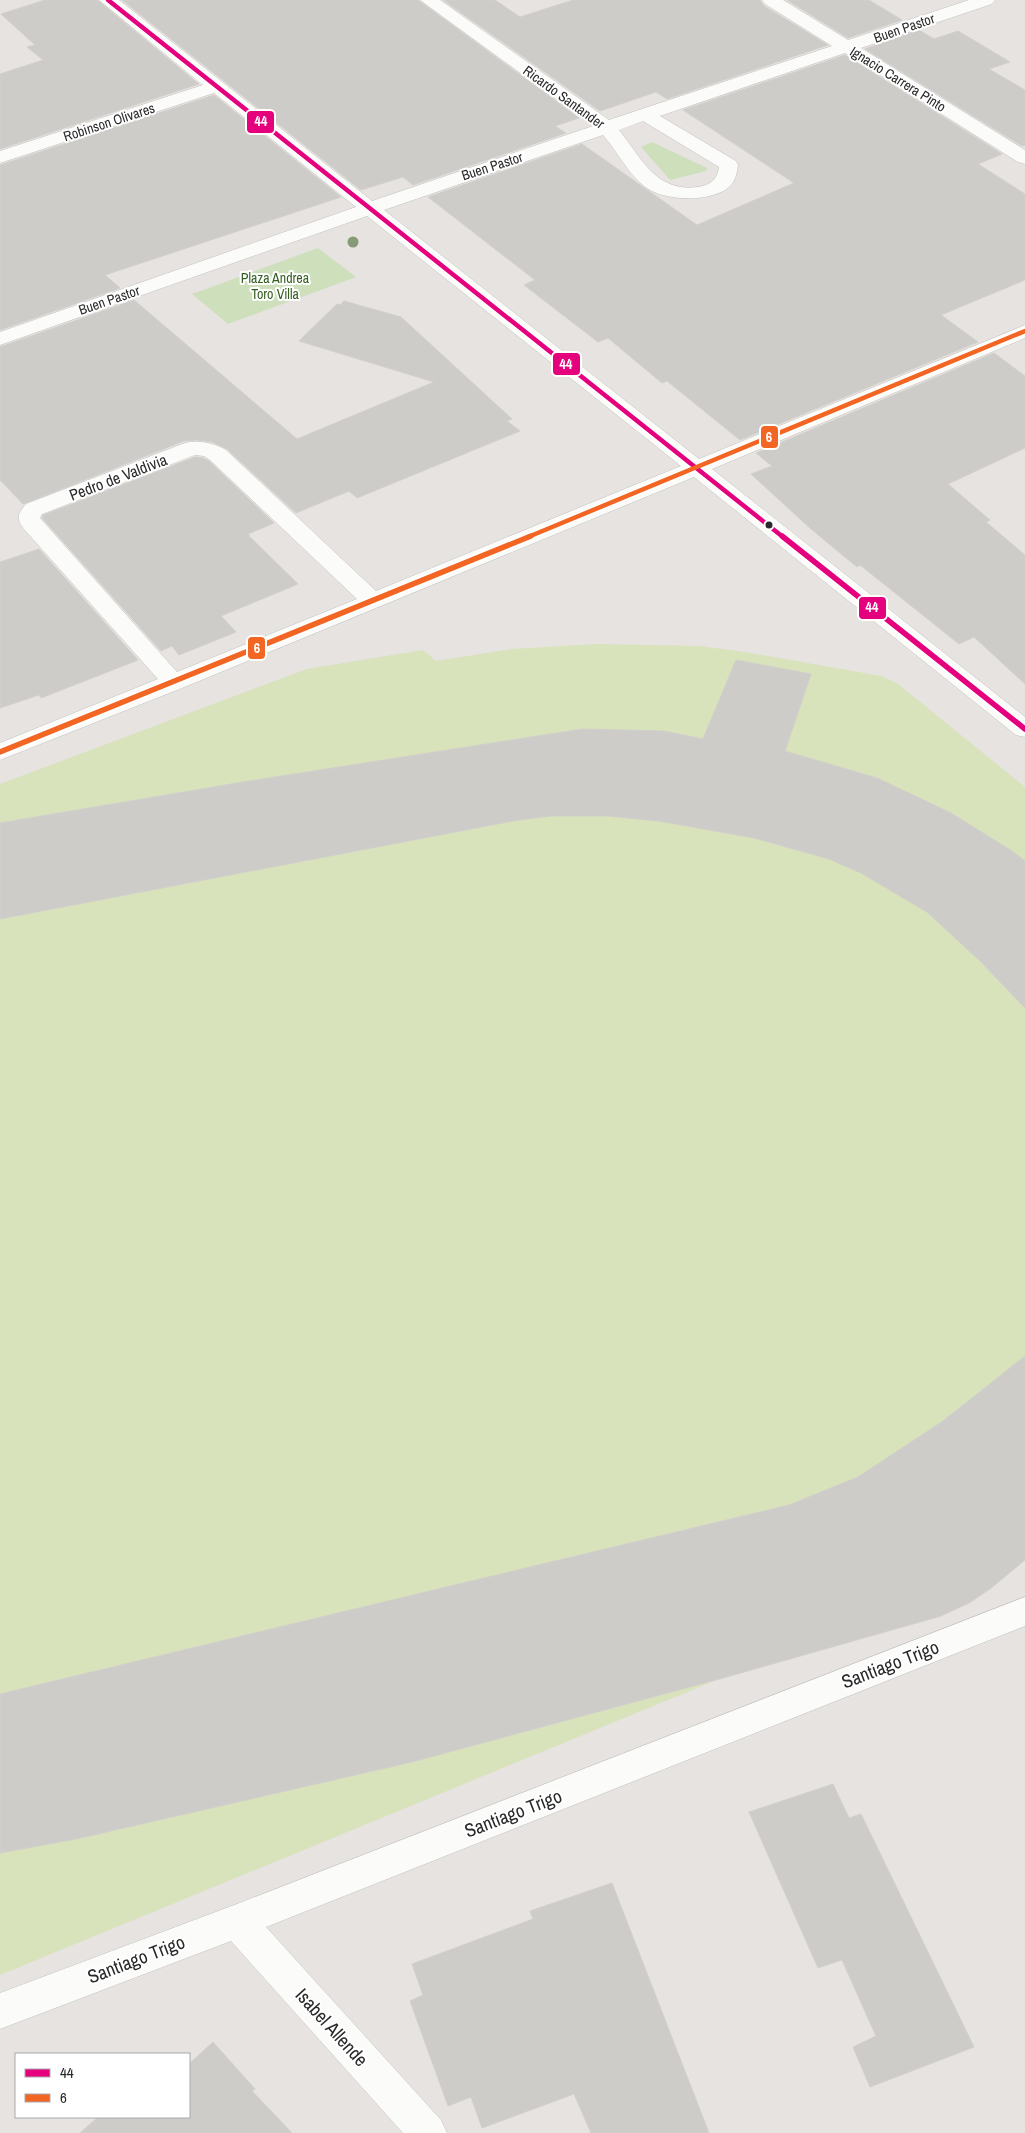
<svg xmlns="http://www.w3.org/2000/svg" width="1025" height="2133" font-family="'Archivo Narrow',sans-serif">
<rect width="100%" height="100%" fill="#e7e3e0"/>
<path fill="#cedfbc" d="M652,142L707,168L706,171L670,180L641,147Z
M318,248L356,277L228,324L192,294Z"/>
<path fill="#d8e2bb" d="M597,644L699,646L745,652L881,676L898,684L1025,787V1553L0,1975V784L307,669L423,650L436,661L512,649Z"/>
<path fill="#ceccc9" stroke="#d2cfcc" d="M45,0H97L199,84L0,149V74L43,60L27,47L35,45L1,14Z
M122,0H418L579,118L555,126L566,133L413,185L403,177L361,190Z
M443,0H495L520,17L573,0H760L764,6L828,45L667,99L656,92L600,111Z
M787,0H869L902,20L848,38Z
M919,30L934,39L958,31L1010,62L989,69L1025,90V145L1022,146L865,49Z
M845,55L1002,154L978,164L1025,194V280L941,315L978,342L740,440L667,381L662,383L608,338L598,342L524,285L535,280L428,197L582,144L697,225L794,183L683,110Z
M214,95L341,197L105,275L120,288L0,330V165Z
M134,300L297,439L434,382L299,341L337,304L340,305L344,301L401,317L512,419L507,421L520,431L357,498L349,491L296,513L227,449L212,442L196,440L184,441L23,504L0,480V347Z
M994,353L1025,376V448L948,484L990,520L986,522L1025,555V684L974,637L959,644L860,565L857,567L811,529L751,474L772,466L756,453Z
M195,457L203,458L209,461L274,523L248,534L250,536H249L298,584L221,616L236,632L179,655L172,646L161,651L42,518L43,515Z
M39,549L138,660L41,698L39,695L0,708V562Z
M736,660L811,674L785,751L877,778L951,813L1012,851L1025,861V1008L980,961L927,912L861,873L829,859L754,838L659,821L608,816H551L518,820L0,919V823L243,782L582,729L664,731L703,739Z
M1025,1356V1560L990,1589L969,1603L941,1616L723,1678L412,1762L76,1839L0,1853V1694L789,1505L858,1477L943,1421Z
M833,1784L849,1818L861,1814L974,2047L870,2087L853,2047L876,2036L842,1960L818,1968L749,1812Z
M612,1883L709,2133H591L574,2094L482,2128L471,2097L448,2106L410,2001L423,1995L412,1964L533,1919L530,1911Z
M213,2042L255,2089L252,2091L292,2133H80L98,2117H189V2064Z"/>
<g fill="none" stroke-linecap="round" stroke-linejoin="round">
<defs>
<path id="minor" d="M99,0H119L372,201L593,126L420,0H440L609,120L832,46L765,4L762,0H783L848,40L969,0H995L992,4L861,48L1025,150V164L1018,162L845,53L660,116L736,161L738,165C737,174 735,182 728,188C708,203 662,201 644,186C627,172 617,151 603,135L384,210L699,459L1025,325V338L712,469L1025,717V737L1016,735L694,477L182,688L0,760V743L158,679L23,528C16,518 18,513 26,504L185,443C199,440 214,443 226,450L376,591L681,466L367,216L0,345V332L356,207L214,93L0,163V151L203,85ZM643,121L719,167C718,177 713,183 703,186C658,196 642,159 619,130ZM195,455L204,456L210,460L357,599L177,672L40,518L42,514Z
M1025,1597V1626L266,1927L441,2120L447,2133H403L231,1941L0,2029V1993L237,1904Z"/>
</defs>
<use href="#minor" stroke="#c1c1c1" stroke-width="1"/>
<use href="#minor" fill="#fbfbfa" fill-rule="evenodd"/>
<defs>
<path id="bus-1-far1" d="M108,0L783,537"/>
<path id="bus-1" d="M782,536L1025,729"/>
<path id="bus-2-far1" d="M528,537L1025,331"/>
<path id="bus-2" d="M0,752L531,536"/>
</defs>
<use href="#bus-1-far1" stroke="#fff" stroke-width="7"/>
<use href="#bus-1" stroke="#fff" stroke-width="9"/>
<use href="#bus-2-far1" stroke="#fff" stroke-width="7"/>
<use href="#bus-2" stroke="#fff" stroke-width="9"/>
<use href="#bus-1-far1" stroke="#e5007d" stroke-width="4.5"/>
<use href="#bus-1" stroke="#e5007d" stroke-width="5.5"/>
<use href="#bus-2-far1" stroke="#f26522" stroke-width="4.5"/>
<use href="#bus-2" stroke="#f26522" stroke-width="5.5"/>
</g>
<circle fill="#859a77" cx="353" cy="242" r="5.5"/>
<circle fill="#2a2a2a" stroke="#fff" stroke-width="2" cx="769" cy="525" r="4.5"/>
<g text-anchor="middle" stroke-width="4" stroke-linejoin="round" paint-order="stroke">
<g font-size="14" fill="#2a2a2a" stroke="#fff">
<text transform="translate(904 28) rotate(-19)" y="5">Buen Pastor</text>
<text transform="translate(898 79) rotate(32)" y="5">Ignacio Carrera Pinto</text>
<text transform="translate(564 97) rotate(36)" y="5">Ricardo Santander</text>
<text transform="translate(109 122) rotate(-18)" y="5">Robinson Olivares</text>
<text transform="translate(492 166) rotate(-18)" y="5">Buen Pastor</text>
<text transform="translate(109 300) rotate(-19)" y="5">Buen Pastor</text>
</g>
<g font-size="14" fill="#355f21" stroke="#fff">
<text x="275" y="283">Plaza Andrea<tspan x="275" dy="16">Toro Villa</tspan></text>
</g>
<g font-size="16" fill="#2a2a2a" stroke="#fff">
<text transform="translate(118 477) rotate(-21)" y="6">Pedro de Valdivia</text>
</g>
<g font-size="19" fill="#2a2a2a" stroke="#fff">
<text transform="translate(890 1664) rotate(-21)" y="7">Santiago Trigo</text>
<text transform="translate(513 1813) rotate(-21)" y="7">Santiago Trigo</text>
<text transform="translate(136 1959) rotate(-21)" y="7">Santiago Trigo</text>
<text transform="translate(332 2027) rotate(48)" y="7">Isabel Allende</text>
</g>
</g>
<g stroke="#fff" stroke-width="2">
<rect x="246" y="110" width="29" height="24" rx="5" fill="#e5007d"/>
<rect x="552" y="352" width="29" height="24" rx="5" fill="#e5007d"/>
<rect x="760" y="425" width="19" height="24" rx="5" fill="#f26522"/>
<rect x="858" y="596" width="29" height="24" rx="5" fill="#e5007d"/>
<rect x="247" y="636" width="19" height="24" rx="5" fill="#f26522"/>
</g>
<g font-size="14" text-anchor="middle" font-weight="bold" fill="#fff">
<text x="261" y="126">44</text>
<text x="566" y="369">44</text>
<text x="769" y="442">6</text>
<text x="872" y="612">44</text>
<text x="257" y="653">6</text>
</g>
<rect x="15" y="2053" width="175" height="65" fill="#ffffff" stroke="#aaaaaa"/>
<rect x="25" y="2069" width="25" height="8" fill="#e5007d" stroke="#aaaaaa"/>
<text x="60" y="2078" font-size="15" fill="#2a2a2a">44</text>
<rect x="25" y="2094" width="25" height="8" fill="#f26522" stroke="#aaaaaa"/>
<text x="60" y="2103" font-size="15" fill="#2a2a2a">6</text>
</svg>
